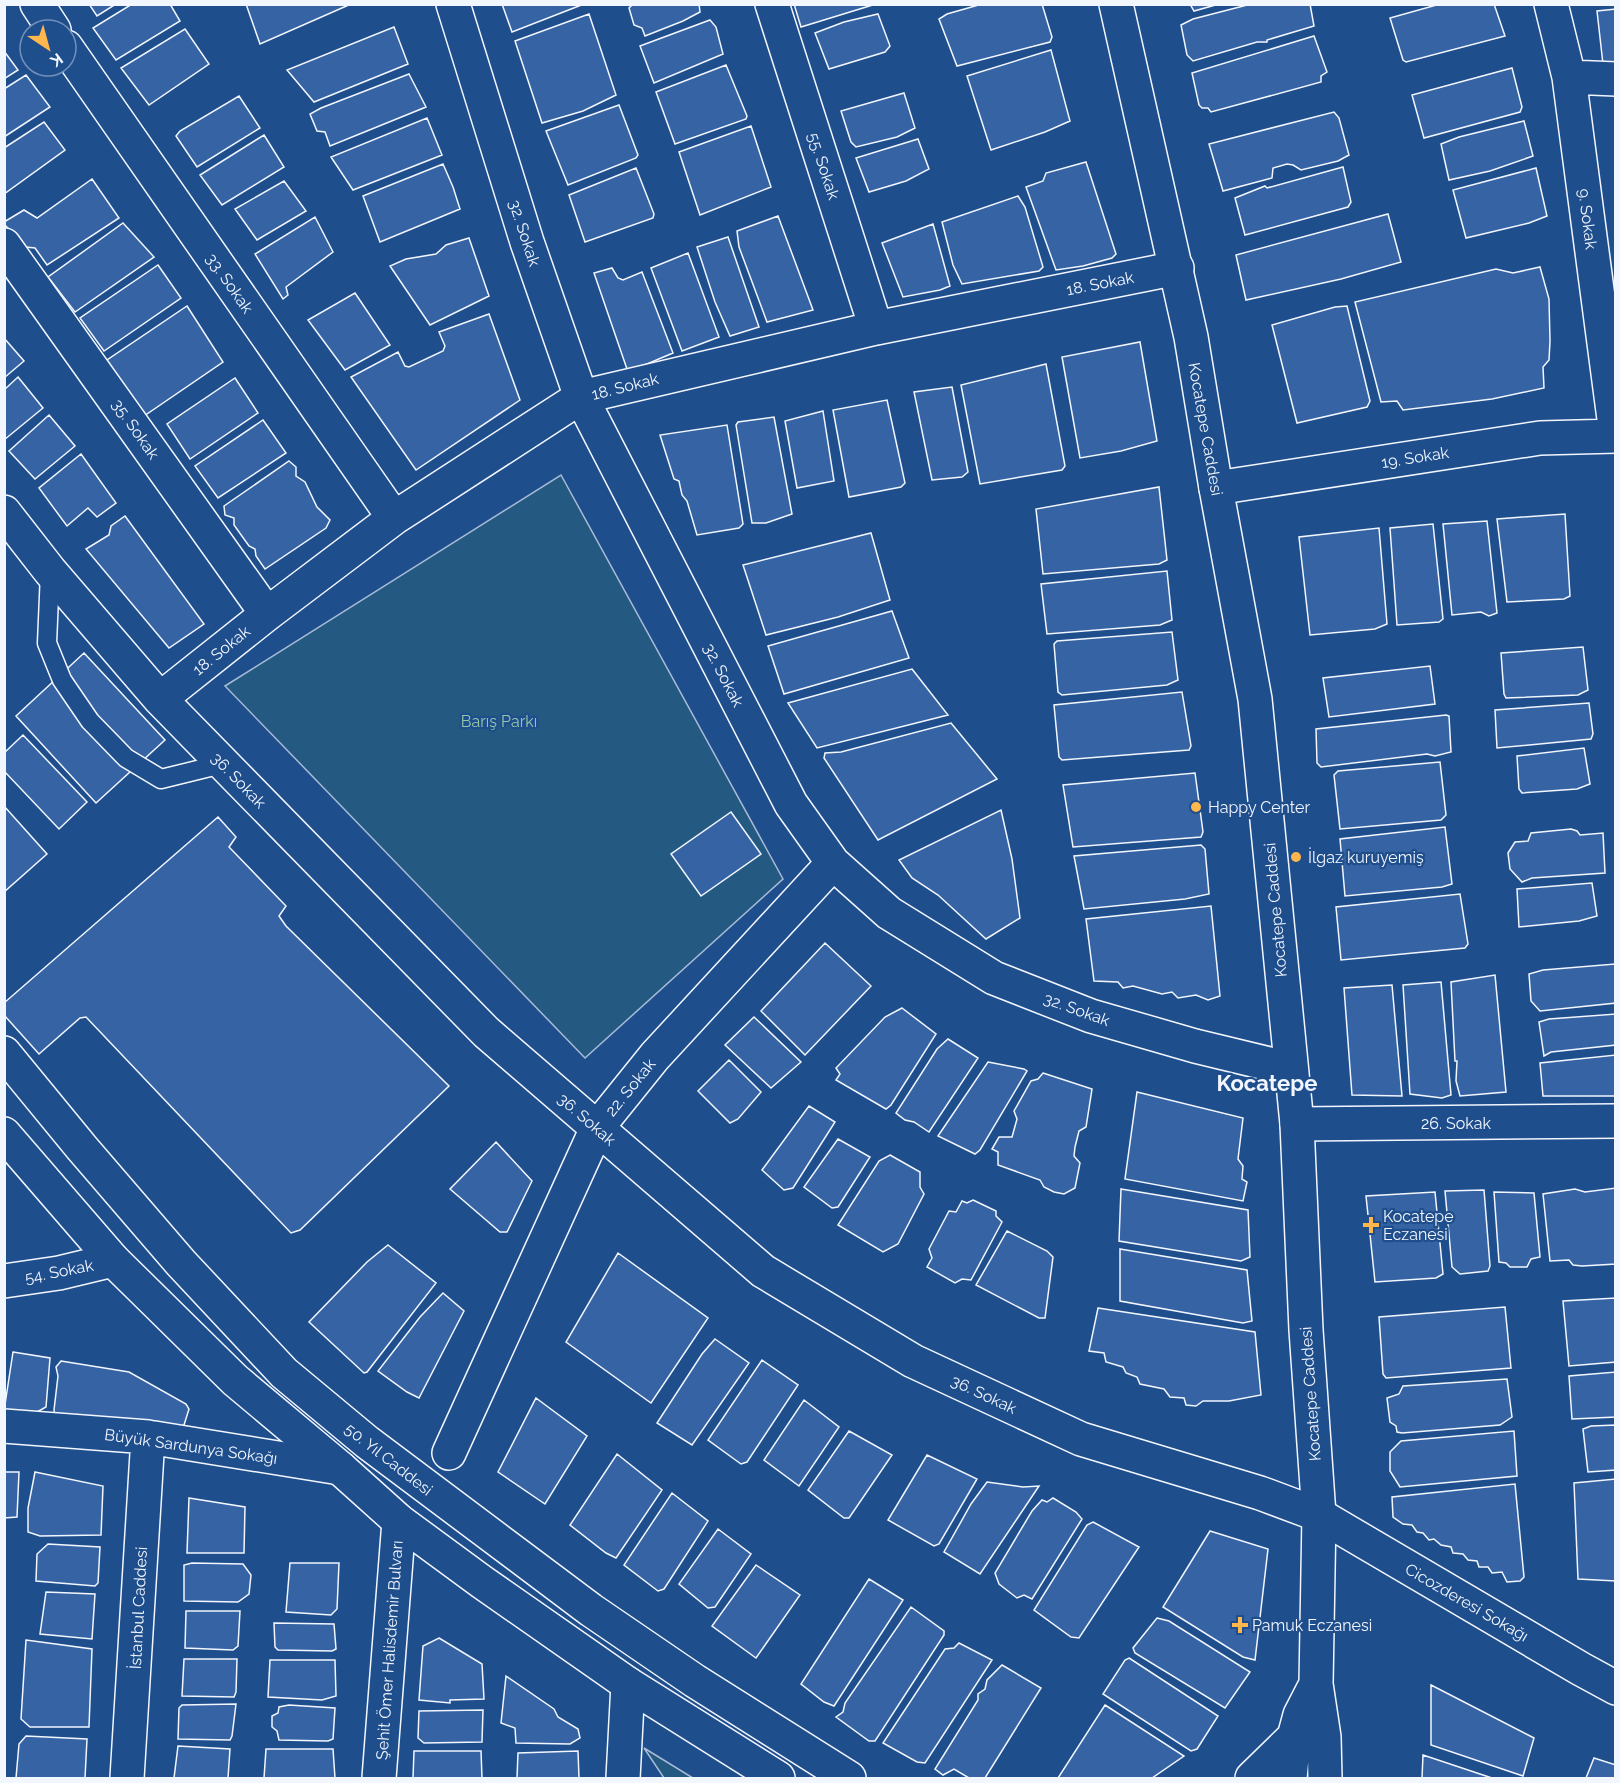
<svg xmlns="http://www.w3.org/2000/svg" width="1620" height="1783" font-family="Raleway,sans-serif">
<rect width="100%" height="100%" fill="#1f4e8c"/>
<path fill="#245a82" stroke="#a8bbd7" stroke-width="1.5" d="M561,475L783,879L585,1058L225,686Z
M644,1748L693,1778H664Z"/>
<path fill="#3563a3" stroke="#f2f6ff" stroke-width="1.5" d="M89,4H116L97,16Z
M132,4H170L180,21L116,60L93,28Z
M246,4H351L260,44Z
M502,4H584L512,32Z
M633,4H699L700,12L683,21L645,36L642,28L634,25L629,8Z
M794,4H876L801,27Z
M982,4H1042L1052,37L1050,42L957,66L939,19L947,14Z
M1190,4H1219L1194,11Z
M1251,4H1310L1314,26L1267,40V42H1257L1193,61L1187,55L1181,25L1193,19Z
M1440,4H1494L1505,36L1406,62L1403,60L1390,18Z
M1616,9V72L1604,73L1597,11Z
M589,14L616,95L583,111L542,123L515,41Z
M878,14L890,46L885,52L829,69L815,33L844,22Z
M710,20L716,27L723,54L654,83L640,46Z
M394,27L408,64L314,102L287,70Z
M185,29L209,64L149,105L121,68Z
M1314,36L1327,72L1321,76V82L1211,112L1208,108H1202L1199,105L1192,73Z
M1051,50L1070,121L1045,132L991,150L967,76Z
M4,51L18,70L4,79Z
M726,65L747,116L746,119L675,144L656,92Z
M1512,68L1522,107L1520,112L1424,138L1412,95Z
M409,74L426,107L330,146L325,132L317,131L310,114L321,108Z
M26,75L50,107L4,137V89Z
M904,93L915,128L897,137L856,147L851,142L841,111Z
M239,96L260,128L197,167L176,136L180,131Z
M619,105L638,155L636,158L568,185L546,131Z
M1334,112L1339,118L1349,155L1338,161L1301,170L1293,165L1287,164L1273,168L1272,178L1223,191L1209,144Z
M427,118L442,155L353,190L331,157Z
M1524,121L1533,156L1490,171L1449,180L1441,144L1459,137Z
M44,122L65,150L4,194V148Z
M751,126L771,187L700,215L679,152Z
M264,135L284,167L222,205L200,175Z
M918,139L929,169L906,181L869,192L856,158Z
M1086,162L1116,254L1112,258L1083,266L1056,270L1026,187L1043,181L1046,173Z
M443,164L453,187L460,209L380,242L363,196Z
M1343,167L1351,202L1348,207L1245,235L1235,198L1265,186L1267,188Z
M636,168L654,214L653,218L585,242L569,195Z
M1536,168L1547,216L1529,223L1466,238L1453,190Z
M92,179L119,218L47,265L35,248L26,247L4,224V222L24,210L37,218Z
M284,181L306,211L257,240L235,209Z
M1018,196L1025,207L1043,267L1039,271L962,284L953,265L942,222Z
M1388,214L1401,262L1341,279L1246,300L1236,255Z
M778,216L813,310L767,322L739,247L737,231Z
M315,217L333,252L286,287L288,295L283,299L255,254Z
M123,223L154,257L75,312L48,277Z
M933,224L950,286L940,290L903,297L882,243Z
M728,237L759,327L730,336L715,302L697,247Z
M469,238L489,296L430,325L390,266L406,259L436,254L446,245Z
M688,253L719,337L682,351L651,268Z
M158,265L181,298L104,351L80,318Z
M1540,267L1549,299L1550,341L1549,360L1543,367L1544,388L1492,399L1403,410L1397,401L1381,402L1355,302L1496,269L1513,273Z
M612,268L618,278L623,280L642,272L673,353L628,372L594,273Z
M355,293L390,345L345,370L308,320Z
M187,306L223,362L144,416L107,360Z
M1347,306L1370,401L1367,407L1297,423L1272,325L1335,307Z
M489,314L520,400L416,470L351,377L398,352L405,366L409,367L443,351L445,346L439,332Z
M4,338L24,361L4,378Z
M1140,342L1157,441L1121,451L1080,458L1062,357Z
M1046,364L1065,466L1062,470L980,484L961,385Z
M18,377L43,408L4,440V390Z
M235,378L258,413L190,459L167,424Z
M952,387L968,472L962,477L932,480L914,392Z
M887,400L905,483L901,487L849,497L833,410Z
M823,411L834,481L797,488L785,421Z
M49,415L75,446L35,479L9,451Z
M774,417L792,514L766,523H752L736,425L738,422Z
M263,420L286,453L218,498L195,466Z
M727,425L743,524L739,528L697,535L687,501L682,495L679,481L674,479L660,435Z
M81,454L116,503L97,517L88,508L67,526L39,488Z
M289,461L296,467V476L305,482L317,507L330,520L326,528L265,569L256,556L255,549L249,546L234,525V518L225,515L224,506Z
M1159,487L1167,560L1159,564L1043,574L1036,509Z
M1565,514L1570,596L1564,599L1507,602L1497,519Z
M125,516L204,624L169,648L86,549L109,535L111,526Z
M1487,521L1497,613L1489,616L1481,612L1452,615L1443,524Z
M1433,524L1443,619L1439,622L1397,625L1390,528Z
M1379,528L1387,624L1375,629L1310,635L1299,537Z
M871,533L890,600L838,617L766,635L743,565Z
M1167,571L1172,620L1160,625L1047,634L1041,584Z
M892,611L909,658L784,694L768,646Z
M1172,632L1178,680L1167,685L1062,695L1058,692L1054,644L1057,641Z
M1583,647L1588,690L1578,695L1506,698L1504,694L1501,653Z
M84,653L165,740L96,803L16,716Z
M1430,666L1435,704L1329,717L1323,678Z
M912,669L948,715L817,748L788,703Z
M1182,692L1191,746L1189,750L1062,760L1059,757L1054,705Z
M1589,703L1593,734L1591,739L1497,748L1495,710Z
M1446,715L1449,716L1451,752L1435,756L1427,754L1321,767L1317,763L1316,729Z
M951,723L997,779L878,840L824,758L825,753L841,752Z
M23,735L87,802L59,829L4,771V753Z
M1584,748L1590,784L1577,789L1522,793L1519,789L1517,756Z
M1440,762L1446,815L1441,820L1340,829L1334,775L1338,771Z
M1195,773L1203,832L1201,837L1073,847L1063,785Z
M4,806L47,854L4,892Z
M1001,810L1012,859L1020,918L986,939L938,895L912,878L899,860Z
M731,812L761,854L701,896L671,854Z
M218,817L236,837L229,847L286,906L279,916L286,926L449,1086L300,1230L291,1233L86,1017L80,1018L39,1054L4,1015V1003Z
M1445,827L1452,884L1442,887L1345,896L1340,839Z
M1571,829L1577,831L1580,835L1603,833L1605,873L1532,878L1522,882L1510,869L1508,853L1515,842L1528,841L1531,833Z
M1201,845L1205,849L1209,894L1185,899L1084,909L1074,856Z
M1592,883L1597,916L1579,921L1519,927L1517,889Z
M1460,894L1468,944L1465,948L1341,960L1336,907Z
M1211,906L1220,996L1208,1000L1196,995L1178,998L1172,992L1162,994L1133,986L1123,988L1118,982L1094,981L1086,919Z
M825,943L871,986L805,1055L761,1011Z
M1615,964L1616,1003L1540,1011L1531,1001L1529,974L1543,970Z
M1495,975L1506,1092L1460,1096L1456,1081L1457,1061H1455L1451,982Z
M1441,982L1451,1095L1442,1098L1410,1094L1403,985Z
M1392,985L1402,1096L1352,1095L1344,988Z
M902,1008L936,1034L891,1105L886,1109L836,1080L840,1074L836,1068L885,1017Z
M1616,1014V1045L1551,1052L1544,1056L1539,1022L1549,1019Z
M754,1017L801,1062L771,1088L725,1045Z
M948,1039L978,1058L929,1132L914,1122L905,1120L896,1113L937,1049Z
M1616,1055V1096H1543L1540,1063Z
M729,1060L761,1092L738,1119L730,1123L698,1091Z
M988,1062L1024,1069L1027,1071L980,1150L975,1154L938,1136Z
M1043,1073L1092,1089L1086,1127L1079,1131L1075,1147L1074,1156L1080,1163L1075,1188L1064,1194L1054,1192L1044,1187L1040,1180L998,1165V1152L992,1149L999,1137H1012L1017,1119L1014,1111L1031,1081L1038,1079Z
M1137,1092L1243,1118L1238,1159L1243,1166L1242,1179L1247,1182L1243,1201L1125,1179Z
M809,1106L835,1122L793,1188L784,1190L762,1170Z
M838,1139L870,1157L838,1207L832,1208L804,1187Z
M496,1142L532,1181L507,1232H500L450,1189Z
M890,1155L920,1172V1187L924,1194L898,1244L883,1252L838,1225L879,1161Z
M1616,1188V1264L1582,1266L1573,1265L1569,1260L1550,1261L1543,1194L1575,1189L1585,1192Z
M1121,1189L1248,1210L1250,1257L1241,1261L1119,1241Z
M1484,1190L1490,1266L1488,1271L1460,1274L1452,1267L1445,1191Z
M1435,1192L1443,1274L1436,1278L1375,1282L1366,1196Z
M1494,1192L1534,1193L1540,1257L1531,1259L1527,1267H1510L1506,1263L1499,1262Z
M973,1200L996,1211V1216L1002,1222L971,1280L962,1279L955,1283L927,1267L932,1258L929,1249L949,1211L956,1212L962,1201L967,1203Z
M1007,1231L1047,1251L1053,1257L1045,1318H1039L976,1285Z
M388,1245L436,1283L367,1372L364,1373L309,1322L367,1262Z
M1120,1249L1247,1270L1252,1321L1243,1323L1120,1301Z
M618,1253L708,1318L651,1403L566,1342Z
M443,1293L464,1311L419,1398L407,1392L378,1371L420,1317Z
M1616,1298V1362L1569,1366L1563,1301Z
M1505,1307L1511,1368L1386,1378L1383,1374L1379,1317Z
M1098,1308L1255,1332L1261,1395L1229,1401H1203L1196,1406L1186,1405L1184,1398L1170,1397L1164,1389L1140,1384L1137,1377L1126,1373L1123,1367L1106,1362L1104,1353L1089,1351Z
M715,1339L749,1363L692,1445L657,1423L702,1354Z
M13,1352L50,1358L46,1407L37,1412L4,1411Z
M762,1360L798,1385L747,1462L741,1464L708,1440Z
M61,1361L129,1372L186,1404L189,1409L184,1425L169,1434L55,1417L54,1410L58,1376L56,1367Z
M1616,1372V1417L1572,1419L1569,1376Z
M1507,1379L1512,1417L1500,1425L1402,1433L1397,1432L1396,1426L1390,1422L1387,1398L1399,1394L1403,1386Z
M536,1398L587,1436L545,1504L498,1472Z
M804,1400L839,1427L799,1486L764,1460Z
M1616,1425V1470L1588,1472L1583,1429L1591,1426Z
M849,1431L892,1455L849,1518H844L808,1490Z
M1514,1431L1517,1476L1400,1487L1390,1471V1452L1401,1441Z
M617,1454L662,1490L616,1558L606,1553L570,1525Z
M927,1455L977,1479L939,1544L934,1546L888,1520Z
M4,1472H19L17,1517L4,1518Z
M35,1472L103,1486L101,1535L40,1536L28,1532V1508Z
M1616,1479V1581L1578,1579L1574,1483Z
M987,1482L1023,1487L1039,1486L980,1574L944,1552L971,1504Z
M1515,1484L1524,1577L1520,1581L1507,1582L1502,1572L1492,1573L1488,1567H1479L1477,1561L1468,1560L1463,1554L1453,1553L1451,1547L1441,1545L1434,1539L1429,1540L1423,1533L1417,1532L1412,1525L1403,1524L1393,1517L1392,1497Z
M672,1493L708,1521L664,1589L658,1591L624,1565Z
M189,1498L245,1507L244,1553H187Z
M1053,1498L1076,1512L1082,1519L1032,1599L1024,1595L1017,1598L999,1584L995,1573L1032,1511L1042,1500L1047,1502Z
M1093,1522L1139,1547L1079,1638L1071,1637L1034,1610L1087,1525Z
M718,1529L751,1554L715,1607L708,1608L679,1584Z
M1210,1531L1268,1549L1255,1660L1243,1657L1163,1607Z
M48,1544L100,1547L98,1583L95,1586L36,1581L37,1554Z
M192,1563L243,1564L251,1575L249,1594L238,1602L184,1601V1565Z
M290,1563H339L337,1609L331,1615L286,1612Z
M756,1565L800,1595L756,1658L712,1626Z
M869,1579L903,1600L834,1706L824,1702L801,1684Z
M46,1592L95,1594L92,1639L40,1634Z
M911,1607L944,1631V1635L875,1741H869L836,1717L843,1712L845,1703Z
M186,1611H240L238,1646L233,1650L185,1648Z
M1157,1618L1169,1621L1250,1672L1225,1708L1135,1653L1133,1648Z
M274,1623L334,1624L336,1649L332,1651L278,1650L275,1647Z
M439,1638L482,1664L484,1699L450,1700V1703L419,1700L423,1646Z
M26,1640L92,1649L89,1727H30L21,1719Z
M959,1643L992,1660L925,1763L917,1762L883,1743L945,1649L954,1648Z
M1129,1658L1218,1716L1197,1749L1191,1751L1103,1694L1125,1660Z
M184,1659H237L236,1692L234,1697L182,1696Z
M270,1660H335L336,1696L322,1700L268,1697Z
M1002,1665L1041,1688L985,1778H969L954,1769L943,1775L935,1769L978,1700V1694L985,1689L987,1680Z
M506,1676L554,1709L558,1717L578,1729L580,1738L570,1744L516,1743L515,1728L501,1723Z
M1431,1685L1534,1738L1523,1776L1431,1745Z
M236,1704L232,1736L230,1740L178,1739L179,1708L182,1705Z
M289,1705L335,1708L333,1739L328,1741L279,1740L277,1731L272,1727V1716L278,1713L279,1707Z
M1105,1705L1184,1756L1152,1778H1058Z
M483,1710L482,1742L424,1743L418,1738L419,1711Z
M26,1736L87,1739L85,1778H16L19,1744Z
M178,1746L230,1749L228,1778H174Z
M266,1749H333L335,1778H264Z
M414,1751H481L482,1778H413Z
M578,1751L579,1778H517L518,1753Z
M1423,1755L1492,1778H1422Z
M1594,1758L1616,1765V1778H1586Z"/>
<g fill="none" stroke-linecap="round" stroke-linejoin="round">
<defs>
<path id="lane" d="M50,573L47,643L62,680L90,721L126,758L161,779L222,764"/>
<path id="street" d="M37,4L54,30
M453,4L527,242L581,397L791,804L833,863L889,913L994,978L1091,1016L1195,1046L1290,1069
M772,4L876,328
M1551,4L1569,77L1616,434
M66,47L394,518
M1569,77L1616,79
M4,245L267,614
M1216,488L1540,438L1616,436
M4,512L50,571L160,699L486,1032L763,1271L913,1361L1081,1439L1260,1493L1319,1515L1581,1669L1616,1688
M160,699L267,614L394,518L581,397L876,328L1177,268
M1297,1124L1616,1121
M4,1281L59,1273L113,1260
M4,1426L148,1437L340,1468
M449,1453L597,1128L655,1056L833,863
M127,1778L148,1437
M379,1778L399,1521
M623,1778L628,1684"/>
<path id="secondary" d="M1116,4L1191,337L1216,488L1255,699L1297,1124L1306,1330L1319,1515L1316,1684L1324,1737L1325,1778
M1252,1778L1294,1737
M1290,1778L1294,1737L1300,1715L1316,1684"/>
<path id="primary" d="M4,1053L82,1148L181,1263L284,1373L367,1442L591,1610L695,1681L849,1778
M4,1134L113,1260L235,1380L340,1468L399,1521L482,1582L628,1684L778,1778"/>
</defs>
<use href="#lane" stroke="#f2f6ff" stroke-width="21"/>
<use href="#street" stroke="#f2f6ff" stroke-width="36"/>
<use href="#secondary" stroke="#f2f6ff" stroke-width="36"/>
<use href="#primary" stroke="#f2f6ff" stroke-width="36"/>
<use href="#lane" stroke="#1f4e8c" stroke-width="18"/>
<use href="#street" stroke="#1f4e8c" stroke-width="33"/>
<use href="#secondary" stroke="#1f4e8c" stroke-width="33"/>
<use href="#primary" stroke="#1f4e8c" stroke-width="33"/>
</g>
<g fill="#ffb74d" stroke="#1f4e8c" stroke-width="2">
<circle cx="1196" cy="807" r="6"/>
<circle cx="1296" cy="857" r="6"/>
<path d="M1368 1216h6v6h6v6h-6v6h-6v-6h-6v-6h6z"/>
<path d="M1237 1616h6v6h6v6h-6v6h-6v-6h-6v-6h6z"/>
</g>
<g text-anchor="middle" stroke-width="4.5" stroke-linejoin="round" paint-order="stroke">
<g font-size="16" fill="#f2f6ff" stroke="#1f4e8c">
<text transform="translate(824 166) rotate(72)" y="6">55. Sokak</text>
<text transform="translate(1588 219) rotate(83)" y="6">9. Sokak</text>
<text transform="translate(525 233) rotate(72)" y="6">32. Sokak</text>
<text transform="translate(230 283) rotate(55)" y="6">33. Sokak</text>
<text transform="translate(1100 283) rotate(-11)" y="6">18. Sokak</text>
<text transform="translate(625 386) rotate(-14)" y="6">18. Sokak</text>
<text transform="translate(136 429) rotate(55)" y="6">35. Sokak</text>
<text transform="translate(1206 429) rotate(80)" y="6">Kocatepe Caddesi</text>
<text transform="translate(1415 457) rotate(-9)" y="6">19. Sokak</text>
<text transform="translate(221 650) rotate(-39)" y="6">18. Sokak</text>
<text transform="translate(724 675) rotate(63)" y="6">32. Sokak</text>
<text transform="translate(239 780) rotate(46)" y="6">36. Sokak</text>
<text transform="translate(1275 910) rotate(-95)" y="6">Kocatepe Caddesi</text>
<text transform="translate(1077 1009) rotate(20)" y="6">32. Sokak</text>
<text transform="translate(630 1087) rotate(-51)" y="6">22. Sokak</text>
<text transform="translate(587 1119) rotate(41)" y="6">36. Sokak</text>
<text x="1456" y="1129">26. Sokak</text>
<text transform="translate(59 1271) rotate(-11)" y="6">54. Sokak</text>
<text transform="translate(984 1394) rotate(25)" y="6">36. Sokak</text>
<text transform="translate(1310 1394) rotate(-94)" y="6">Kocatepe Caddesi</text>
<text transform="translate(191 1446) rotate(8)" y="6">Büyük Sardunya Sokağı</text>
<text transform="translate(389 1459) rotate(38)" y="6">50. Yıl Caddesi</text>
<text transform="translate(1467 1602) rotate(30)" y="6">Cicozderesi Sokağı</text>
<text transform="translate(138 1608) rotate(-87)" y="6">İstanbul Caddesi</text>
<text transform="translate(389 1650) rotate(-86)" y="6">Şehit Ömer Halisdemir Bulvarı</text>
</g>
<g font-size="16" fill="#97c8a6" stroke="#1f4e8c">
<text x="499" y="727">Barış Parkı</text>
</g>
<g font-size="16" fill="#f2f6ff" stroke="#1f4e8c" text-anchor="start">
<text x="1208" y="813">Happy Center</text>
<text x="1308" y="863">İlgaz kuruyemiş</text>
<text x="1383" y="1222">Kocatepe<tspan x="1383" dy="18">Eczanesi</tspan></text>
<text x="1252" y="1631">Pamuk Eczanesi</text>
</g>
<g font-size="22" font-weight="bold" fill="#f2f6ff" stroke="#1f4e8c">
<text x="1267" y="1091">Kocatepe</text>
</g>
</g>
<rect width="1620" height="1783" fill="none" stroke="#f2f6ff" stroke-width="12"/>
<g transform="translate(48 48) rotate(144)"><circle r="28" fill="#1f4e8c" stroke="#7391ba" stroke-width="1.5"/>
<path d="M0-4.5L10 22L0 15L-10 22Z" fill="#ffb74d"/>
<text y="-9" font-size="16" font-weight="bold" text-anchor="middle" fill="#f2f6ff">K</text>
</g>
</svg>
